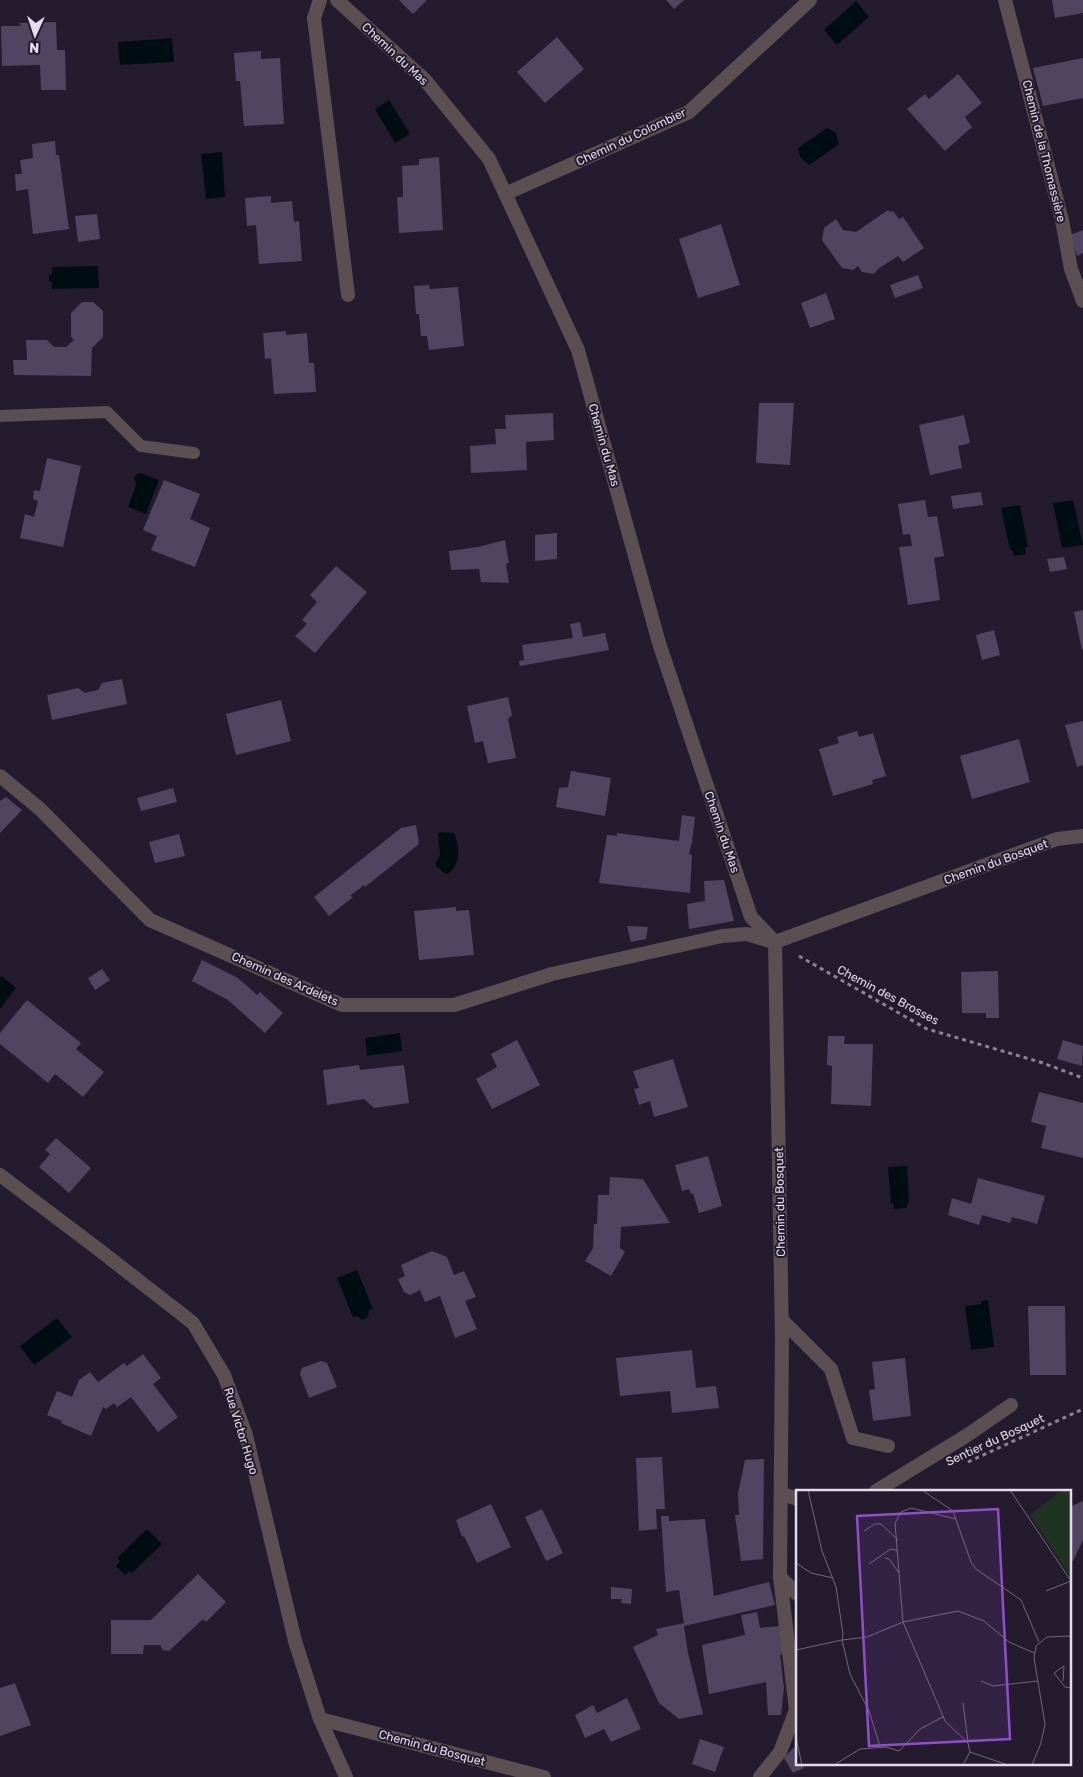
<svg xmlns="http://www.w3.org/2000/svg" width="1083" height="1777" font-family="Rubik,sans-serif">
<rect width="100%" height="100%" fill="#251b2e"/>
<path fill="#000e14" d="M856,1L869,17L837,45L824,30Z
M172,38L174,62L120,65L118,42Z
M389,100L410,134L395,143L375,109Z
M827,128L836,133L839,144L809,165L800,157L798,148Z
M222,152L225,197L206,199L201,154Z
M98,266L99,288L52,289V282L49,281V275L52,274V267Z
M141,473L159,480L146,514L128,507L136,485L134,477L137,474Z
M1073,500L1083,545L1062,548L1053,503Z
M1020,505L1028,547H1025L1026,554L1014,556L1012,550H1010L1001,508Z
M440,832L454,833C460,845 461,867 447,874L444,873L436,866V862L440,855L438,835Z
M2,976L16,988L0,1009V978Z
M400,1033L402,1051L367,1056L365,1038Z
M907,1166L909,1202L907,1203V1208L894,1209L893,1203L891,1204L888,1167Z
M357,1270L373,1309L369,1310L368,1317L362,1320L357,1316L353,1317L337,1278Z
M988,1300L994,1347L971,1350L965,1306L981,1304V1301Z
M57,1318L72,1337L34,1365L20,1346Z
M147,1529L162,1544L132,1573L129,1571L125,1575L116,1566L120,1561L117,1558Z"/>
<path fill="#504460" d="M399,0H427L413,14Z
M666,0H684L674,9Z
M1052,0H1083V13L1055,18Z
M56,22L57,50H65L66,90H41L40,65L2,66L1,26H21L19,23Z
M557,37L584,69L545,103L517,72Z
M261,51V59L280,58L284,124L244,126L240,81H236L234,53Z
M1083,58V98L1043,106L1033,68Z
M958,74L982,103L965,117L972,127L945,151L907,109L925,94L929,99Z
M55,141L56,155H59L69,229L33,234L28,189L16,191L15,174H22L20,160L33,158L32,144Z
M439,157L443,230L399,233L397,197H403L402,166L419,165V159Z
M271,196V203L292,201L294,222L299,221L302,261L259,264L256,225L247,226L245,198Z
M888,210L890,212L893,211L899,219L903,217L924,248L903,262L898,256L878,269L874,274L862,272L858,266L853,270L842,268L822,240L824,228L836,219L843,230L856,232Z
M97,214L100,239L78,242L75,216Z
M721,224L740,285L698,298L679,239Z
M1083,230V253L1077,256L1070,235Z
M918,275L923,288L895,298L890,285Z
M429,285L430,289L458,287L464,346L429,350L427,336H421L419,314H416L414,286Z
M826,293L835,319L810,328L801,303Z
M82,302H93L103,311V337L92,348L91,376L14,375L13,360H27L26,340H47L54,347H66L74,340L71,337V313Z
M286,331V335L307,333L309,363H314L316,392L274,394L271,358L265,359L263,333Z
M759,403H794L790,465L756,463Z
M553,413L554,440L526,442L527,470L471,473L470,446L496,444L495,429H506L505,415Z
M964,415L970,443L958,446L962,468L930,475L919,425Z
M47,458L81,466L63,547L20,538L25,514L34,517L38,501L33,499L34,490L40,491Z
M164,480L200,494L190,519L210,528L195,567L151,550L157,536L143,530Z
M981,492L983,505L953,509L951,496Z
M925,500L928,517L937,516L944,556L934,558L940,600L908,605L899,547L912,546L910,534L903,535L898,504Z
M557,533V559L535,561V535Z
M505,540L509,563L506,564L509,583L481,582L479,569L451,570L449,551L478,547Z
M1064,557L1067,569L1050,572L1047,559Z
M336,566L367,592L315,653L295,636L307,624L302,620L317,602L310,595Z
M1083,610V649L1082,650L1074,612Z
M580,622L583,637L605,633L609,650L520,666L519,661L524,660L522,645L573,638L570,624Z
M994,630L1000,655L982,660L976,635Z
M122,679L127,704L52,720L47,695L78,688L85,693L98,690L102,683Z
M508,697L512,715L508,719L516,758L488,763L483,741L475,743L467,706Z
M281,700L291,741L236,755L226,714Z
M1083,721V765L1077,767L1065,725Z
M857,731L859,737L873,733L886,776L872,780L873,784L833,796L819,749L839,743L837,737Z
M1019,739L1030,782L972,799L960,756Z
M571,771L611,778L605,816L556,807L559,788L568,787Z
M173,788L177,802L141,811L137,798Z
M6,797L22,810L0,833V801Z
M682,815L695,817L692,842L689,854L692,855L690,893L599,883L607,835L617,836V833L679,841Z
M416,825L419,844L365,887L364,885L350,896L353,897L329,916L314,897L401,828Z
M179,834L185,856L155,863L149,842Z
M724,880L734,921L689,929L687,904L705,901L704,881Z
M456,907V911L469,910L474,955L419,960L414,911Z
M627,926L648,927L646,939L631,942Z
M202,960L238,978L257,995L260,992L283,1013L265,1033L228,1000L192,981Z
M102,969L110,980L95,990L88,978Z
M998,971L999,1018H986V1013H962L961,972Z
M27,1000L81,1043L76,1049L104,1072L83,1097L55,1074L48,1083L0,1044V1033Z
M828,1036H845L844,1044H873L871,1106L831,1104L832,1066L827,1065Z
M517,1040L540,1085L492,1109L476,1079L497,1067L491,1054Z
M1063,1040L1083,1046L1082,1066L1057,1059Z
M673,1059L688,1107L654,1117L650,1101L639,1105L634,1089L639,1088L633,1071Z
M359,1065L360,1070L404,1065L409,1103L374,1108L364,1099L327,1105L323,1070Z
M1039,1092L1083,1103V1158L1041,1148L1046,1126L1031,1122Z
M56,1138L91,1168L69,1193L39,1167L50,1154L45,1150Z
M708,1156L722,1206L699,1213L693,1193L691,1194L689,1189L682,1191L675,1165Z
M610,1177L643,1179L670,1223L621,1227L620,1248L625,1252L611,1276L585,1261L593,1248L594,1224H597L598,1195H609Z
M978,1178L1045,1196L1037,1224L1012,1217L1010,1223L982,1215L979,1225L948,1215L952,1198L971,1204Z
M432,1251L447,1257L454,1275L464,1271L476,1297L465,1301L477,1329L455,1338L440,1296L425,1302L420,1290L410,1295L404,1292L398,1279L405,1276L401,1265Z
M1028,1306H1065L1066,1375H1030Z
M692,1350L696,1388L716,1386L719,1408L672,1413L670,1391L620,1396L616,1358Z
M143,1354L161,1378L153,1384L178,1417L158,1432L131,1397L117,1407L114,1403L106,1409L103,1407L91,1436L61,1423L62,1421L47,1415L57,1391L72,1397L79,1380L90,1372L98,1382L124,1363L127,1366Z
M905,1358L911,1416L873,1421L869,1390L875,1389L872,1362Z
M321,1361L327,1363L337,1387L309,1398L300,1374L302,1368Z
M662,1457L665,1509H656L657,1529L639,1531L636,1458Z
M764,1459L763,1559L741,1561L735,1515H739L738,1493L745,1460Z
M1083,1501V1540L1073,1561L1069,1560V1507Z
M491,1504L511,1547L477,1563L464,1536L462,1537L456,1520Z
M542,1509L563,1553L546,1561L525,1517Z
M661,1516H669V1521L705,1519L714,1596L769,1582L775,1605L684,1626L688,1653L703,1714L679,1719L659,1703L633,1647L658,1635L656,1629L684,1623L679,1590L666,1592Z
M198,1574L226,1602L206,1622L203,1619L169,1651L163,1650L160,1645H144L143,1654H111V1620H151Z
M611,1587L632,1589L631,1604L621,1603L622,1599H611Z
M757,1612L760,1628L779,1626L783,1654L780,1655L784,1688L781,1715H768L766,1682L709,1694L702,1645L745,1635L741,1615Z
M15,1683L31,1725L0,1736V1688Z
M627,1698L641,1729L611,1742L604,1729L585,1738L575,1715L593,1705L597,1713Z
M700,1739L724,1747L715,1772L692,1764Z
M794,1747L797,1752V1763H802L804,1768L793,1773L784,1758Z"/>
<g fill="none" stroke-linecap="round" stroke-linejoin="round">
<path stroke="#8b8393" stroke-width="3" stroke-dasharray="4 4" stroke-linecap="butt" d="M799,956L927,1029L1040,1062L1083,1078
M968,1462L1083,1409"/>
<path stroke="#5c4f51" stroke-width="12" d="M0,416L107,412L141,446L194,453"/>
<path stroke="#5c4f51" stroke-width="14" d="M320,0L314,18L348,295
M337,0L425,80L489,159L578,350L659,643L751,917L775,942
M1005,0L1062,220L1071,269L1083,301
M505,194L689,112L810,0
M0,776L40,809L150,920L342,1005H454L552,974L722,936L747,934L773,942
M0,1175L98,1249L193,1323L224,1375L246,1435L295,1641L320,1719L346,1777
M782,1320L831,1369L853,1438L888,1446
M876,1491L966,1436L1011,1405
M781,1493L797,1499
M780,1577L797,1594
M320,1719L544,1777
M760,1777L780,1752L796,1710L780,1577L782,1337L775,942L1057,839L1083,836"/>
</g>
<g text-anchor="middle" stroke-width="4" stroke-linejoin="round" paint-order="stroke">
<g font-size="12" fill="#e3dcea" stroke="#251b2e">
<text transform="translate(395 54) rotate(43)" y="4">Chemin du Mas</text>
<text transform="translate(631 137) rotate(-25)" y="4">Chemin du Colombier</text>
<text transform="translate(1044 151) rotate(76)" y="4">Chemin de la Thomassière</text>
<text transform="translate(604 445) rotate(74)" y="4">Chemin du Mas</text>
<text transform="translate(722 832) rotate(71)" y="4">Chemin du Mas</text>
<text transform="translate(996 862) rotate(-20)" y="4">Chemin du Bosquet</text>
<text transform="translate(285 979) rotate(24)" y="4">Chemin des Ardelets</text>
<text transform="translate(888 995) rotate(28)" y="4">Chemin des Brosses</text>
<text transform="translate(780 1202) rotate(-91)" y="4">Chemin du Bosquet</text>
<text transform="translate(241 1431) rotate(73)" y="4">Rue Victor Hugo</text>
<text transform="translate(995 1440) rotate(-25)" y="4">Sentier du Bosquet</text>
<text transform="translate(432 1748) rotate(15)" y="4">Chemin du Bosquet</text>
</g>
</g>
<g transform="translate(796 1490)">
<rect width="275" height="275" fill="#251b2e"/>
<path d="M266,0H275V87L234,25Z" fill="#203221"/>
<path fill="none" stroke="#716879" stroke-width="1" d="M126,0L157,21L175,72L180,79L225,110L243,152M214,0L275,91M68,41L79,34H85L102,50M89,68L93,69L103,83M0,73L15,83L37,88M73,74L95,59L102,61M250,101L275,91M107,132L149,231L172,253L174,262L167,275M107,132L162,121L188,131L213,152L238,163M0,160L46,150L47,144L40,97L26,61L12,0M185,191L197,196L242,191M267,191L268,176L258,183L269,197L275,198M167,213L172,252M0,248L6,275M84,256L73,221L54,184L46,150L71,147L107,132L99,33L105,22L115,18L160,29M174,262L212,275M38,275L64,259L90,257L103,261L124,239L147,227M236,275L245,253L249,234L238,168L240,156L251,147L275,146"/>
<path fill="#904fc8" fill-opacity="0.15" stroke="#904fc8" stroke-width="2.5" d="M202,19L214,249L73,256L61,26Z"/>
<rect width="275" height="275" fill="none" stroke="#e3dcea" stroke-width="2.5"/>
</g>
<g transform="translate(35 35) rotate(183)" stroke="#251b2e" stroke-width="4" paint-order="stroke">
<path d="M0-4L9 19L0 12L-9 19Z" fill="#e3dcea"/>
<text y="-8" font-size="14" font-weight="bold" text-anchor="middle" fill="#e3dcea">N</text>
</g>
</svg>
